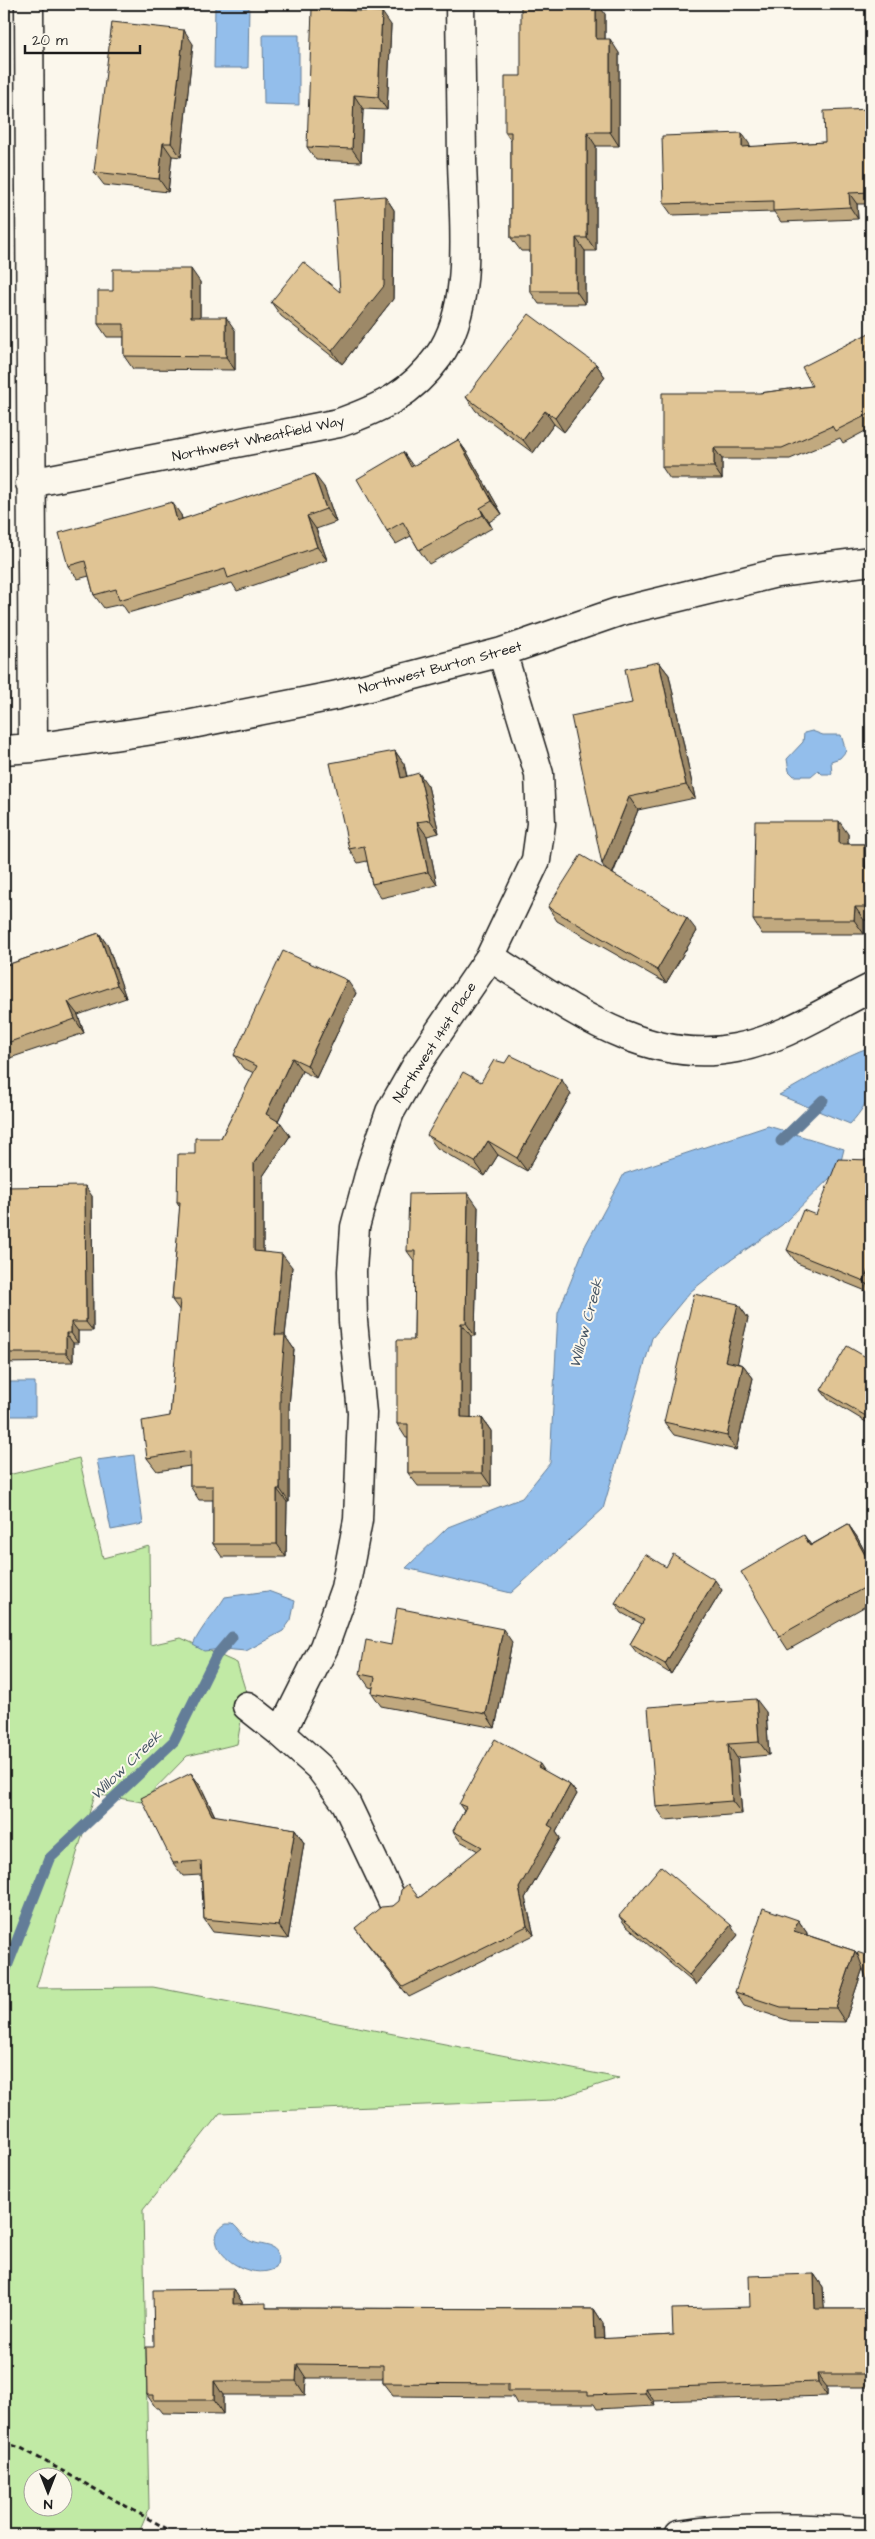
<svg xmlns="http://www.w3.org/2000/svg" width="875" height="2539" font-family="'Architects Daughter',sans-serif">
<rect width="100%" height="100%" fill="#fbf7ec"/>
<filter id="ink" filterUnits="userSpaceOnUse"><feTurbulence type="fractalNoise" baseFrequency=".02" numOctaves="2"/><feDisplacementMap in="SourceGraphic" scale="10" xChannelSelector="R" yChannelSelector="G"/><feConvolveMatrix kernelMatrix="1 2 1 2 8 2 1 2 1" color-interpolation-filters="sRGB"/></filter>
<g filter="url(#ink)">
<path fill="#c1eaa5" stroke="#6e8360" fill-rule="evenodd" d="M79,1458L103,1558L149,1546L150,1645L181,1638L237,1663L246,1692L237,1744L187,1756L142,1802L95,1794L36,1988L153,1987L619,2078L553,2100L220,2113L143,2210L149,2509L138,2535H4V1476ZM32,2476H62V2506H32Z"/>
<path fill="#93beeb" stroke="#637d98" d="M215,4H249L248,68H214Z
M263,35H299V105L264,104Z
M812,731L823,735H841L846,751L840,758L831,761L832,774H822L818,770L811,776H794L789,771L787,759L803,742L804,733Z
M871,1047C871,1084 875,1097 850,1124L779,1095C809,1080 841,1056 871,1047Z
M768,1126L844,1149L839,1169L782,1225L725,1264L690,1292L652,1338L603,1509L511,1593L406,1568L448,1527L522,1498L550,1463L558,1313L585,1246L624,1174Z
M4,1382H35V1416H4Z
M134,1455L143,1524L111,1530L97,1460Z
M268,1591L295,1601L291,1620L283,1631L246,1651L222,1649L204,1651L193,1645C201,1627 215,1613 225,1597Z
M226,2224H233C239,2229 242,2235 247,2239C260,2249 285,2239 276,2268C244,2285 195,2241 226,2224Z"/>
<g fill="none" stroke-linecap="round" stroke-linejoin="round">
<path stroke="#637d98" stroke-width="11" d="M781,1141L823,1100
M4,1974L49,1859L174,1741L216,1656L232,1637"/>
<defs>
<path id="street" d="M29,4L33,748
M30,483L339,423C381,408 411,394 438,357C475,307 463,218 462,160C461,108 461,56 460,4
M4,750L33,748L187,725L338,695L502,652L618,612L777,573L871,561
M490,957C564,1003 643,1067 736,1048C784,1039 828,1009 871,988
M247,1706L281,1733
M393,1902L346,1803L319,1767L281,1733L324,1647L345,1588L358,1520L362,1413L353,1321L352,1271L355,1227L372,1164L390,1112L419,1061L490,957L536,860L541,824L539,774L502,652
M679,2535C743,2525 806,2528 871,2532"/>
</defs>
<use href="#street" stroke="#1c1c1c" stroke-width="31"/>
<path stroke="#1c1c1c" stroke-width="3" stroke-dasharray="5 4" stroke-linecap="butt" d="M4,2443L21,2448L178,2535"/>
<use href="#street" stroke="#fbf7ec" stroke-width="28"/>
</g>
<path fill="#c1a97f" stroke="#1c1c1c" d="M605,14V39L619,53V146H596V251H585V304H539L530,291V251H521L511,238V141L505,132L521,76Z
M391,25L387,110L363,109L361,162L316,160L307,147Z
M193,44L181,157L172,156L168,192L104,185L94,172Z
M871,109V204H857L858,219L781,222L774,212L672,215L664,204L750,145V147L825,142Z
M385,196L394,210L393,299L342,364L281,316L271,302L340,292Z
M200,282V317L235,330V370L133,369L124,356V337H107L98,324L113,291Z
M871,332V428L843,443L840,438L790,459H722V479H670L662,467L760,393L812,386Z
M596,364L605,377L564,432L554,424L533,453L476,411L466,397Z
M458,440L468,454L502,514L489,522L492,528L429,564L419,550L411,536L396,544L387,531L403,452L413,466Z
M324,487L336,522L316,529L327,560L237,591L232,583L128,613L122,604L104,608L94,595L89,576L78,579L68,566L181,515L182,519Z
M659,662L669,675L695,798L638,810L613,874L697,931L666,983L557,921L548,907L607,870L632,703Z
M395,751L404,764L407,776L428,786L439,833L427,836L437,885L381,898L372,884L367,861L358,863L349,849Z
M848,834V844H864L871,854V920H864V934H762L753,920Z
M99,933L108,946L126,998L78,1015L84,1033L4,1060V966Z
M356,993L316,1078L302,1071L278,1121L290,1136L263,1176V1252L292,1267L285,1336L294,1349L289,1406V1502H287L286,1557H222L213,1544V1500H199L190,1486V1466L157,1471L147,1458L170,1416L180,1311L172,1300L180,1207L177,1202L195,1154L221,1138L254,1073L243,1068L234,1055Z
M481,1082L571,1094L527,1171L498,1155L485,1176L437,1148L427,1135Z
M871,1160V1293L797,1263L787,1250L816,1215Z
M4,1187L92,1196L93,1331H78V1343H73V1362L4,1363Z
M478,1207L475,1336H471V1418H482L491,1431V1486H418L408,1473V1438H406L397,1424L414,1340L415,1262L407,1251Z
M738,1304L748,1318L737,1363L743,1365L753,1378L736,1450L674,1435L664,1422Z
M871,1360V1425L828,1399L821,1390Z
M848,1524L857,1537L871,1563V1603L788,1650L779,1636L804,1535L811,1545Z
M666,1567L722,1590L671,1674L637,1653L630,1644L642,1624L622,1613L615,1603Z
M512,1642L495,1728L381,1706L372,1693L373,1688L369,1687L360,1674L391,1645Z
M766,1712L769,1755L737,1758L742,1814L665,1820L656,1807Z
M544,1771L570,1785L577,1794L556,1832L560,1838L525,1898L534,1935L409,1997L362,1937L355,1928L393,1906L419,1898L478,1851L460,1841L453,1831L464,1811L459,1804Z
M191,1773L201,1787L215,1816L295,1829L304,1843L288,1939L213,1932L204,1919L201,1875L183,1876L173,1863Z
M619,1916L738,1935L696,1985L626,1926Z
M798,1920L807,1933V1935L855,1951L859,1958L863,1968L845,2022L790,2021L744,2006L735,1992Z
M814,2274L823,2287L824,2309H871V2387H827V2396L654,2401L655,2406L597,2409L594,2404H517L513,2397L393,2396L383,2383V2378H306L305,2395H223V2414L163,2413L159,2408H156L147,2395L154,2347L233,2289L242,2302V2304L269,2308L594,2309L603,2323L604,2339L673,2335L750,2307Z"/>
<path fill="#9d8968" stroke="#1c1c1c" d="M596,4H598L605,14V53L596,39Z
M382,12L391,25L387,110L378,97Z
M184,30L193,44L181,157L171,143Z
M610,39L619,53V146L610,132Z
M354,95L363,109L361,162L352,149Z
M587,132L596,146V251L587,238Z
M742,133L750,145V158L742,147Z
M163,143L172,156L168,192L159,179Z
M849,193L857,204L858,219L850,207Z
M385,196L394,210L393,299L342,364L332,351Z
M576,238L585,251V304L576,291Z
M191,269L200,282V330L191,317Z
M226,317L235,330V370L226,357Z
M596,364L605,377L564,432L555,418Z
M545,411L554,424L533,453L523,440Z
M458,440L468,454L502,514L492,501Z
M714,448L722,459V479L714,467Z
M314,474L324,487L336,522L326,509Z
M172,502L181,515L186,535L177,521Z
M480,508L489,522L492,528L483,515Z
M307,516L316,529L327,560L317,547Z
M659,662L669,675L695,798L686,785Z
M395,751L404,764L410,792L401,778Z
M419,773L428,786L439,833L430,820Z
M629,797L638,810L611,877L602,864Z
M839,821L848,834V857L839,844Z
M417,822L427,836L437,885L428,872Z
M864,844L871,854V878L864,867Z
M855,907L864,920V934L854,920Z
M687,918L697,931L666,983L657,970Z
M99,933L108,946L126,998L117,985Z
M347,980L356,993L316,1078L307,1065Z
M68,1002L78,1015L84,1033L75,1019Z
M292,1058L302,1071L275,1127L266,1114Z
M562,1080L571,1094L527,1171L517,1158Z
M281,1123L290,1136L263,1176V1265L254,1251V1163Z
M488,1141L498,1155L485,1176L475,1162Z
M85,1186L92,1196L93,1331L86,1322Z
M468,1193L478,1207L475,1336L466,1323Z
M282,1254L292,1267L285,1336L294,1349L289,1406V1502L280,1489L275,1335Z
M871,1263V1291L864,1281Z
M738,1304L748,1318L735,1374L725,1361Z
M71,1322L78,1331V1343L71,1333Z
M461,1323L471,1336V1431L461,1417Z
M66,1333L73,1343V1362L66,1353Z
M743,1365L753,1378L736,1450L727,1436Z
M482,1418L491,1431V1486L482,1473Z
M277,1489L287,1502L286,1557L277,1544Z
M848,1524L857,1537L871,1563V1566Z
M715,1580L722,1590L671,1674L665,1664Z
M503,1629L512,1642L495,1728L486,1714Z
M756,1699L766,1712L769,1755L759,1742Z
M728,1744L737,1758L742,1814L732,1801Z
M540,1764L546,1773L538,1767Z
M191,1773L201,1787L221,1829L212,1815Z
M570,1785L577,1794L556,1832L560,1838L525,1898L534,1935L527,1926L519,1888L548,1825Z
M295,1829L304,1843L288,1939L279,1926Z
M798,1920L807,1933L804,1945L794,1931Z
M731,1925L738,1935L696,1985L689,1975Z
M855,1951L864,1965L845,2022L836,2008Z
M814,2274L823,2287L825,2322L815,2309Z
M233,2289L242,2302L243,2317L233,2304Z
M594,2309L603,2323L604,2353L595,2339Z
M297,2364L306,2378L305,2395L296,2381Z
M817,2374L827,2387V2396L818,2382Z
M214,2381L223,2395V2414L214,2400Z
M645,2388L654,2401L655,2406L645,2393Z"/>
<path fill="#e0c494" stroke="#1c1c1c" d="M521,4H596V39H610V132H587V238H576V291H530V238H511V132H505V76H521Z
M312,9L382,12L378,97L354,95L352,149L307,147Z
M112,22L184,30L171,143H163L159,179L94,172Z
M871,109V192L849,193L850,207L773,211V201L664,204L662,136L742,133V147L825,142L824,111Z
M385,196L384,286L332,351L271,302L303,262L340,292L334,200Z
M113,269H191V317H226V357L124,356V324H98V291H113Z
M529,314L596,364L555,418L545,411L523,440L466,397Z
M871,332V413L835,431L832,426L782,448H714V467H662V393H760L812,386L802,367Z
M458,440L492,501L480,508L483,515L419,550L403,522L387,531L357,479L403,452L411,467Z
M314,474L326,509L307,516L317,547L228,578L225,569L119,600L116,589L94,595L85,561L68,566L59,533L172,502L177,521Z
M659,662L686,785L629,797L602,864L571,716L632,703L625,669Z
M395,751L401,778L419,773L430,820L417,822L428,872L372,884L364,846L349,849L330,763Z
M755,821H839V844H864V867H871V907H855L854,920H753Z
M581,855L687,918L657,970L548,907Z
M99,933L117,985L68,1002L75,1019L4,1044V966Z
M283,951L347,980L307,1065L292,1058L266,1114L281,1123L254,1163V1251L282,1254L275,1335H285L280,1393V1489H277V1544H213V1486H190V1451L147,1458L142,1421L170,1416L180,1300H172L180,1202H177L178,1154H195V1138H221L257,1066L234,1055Z
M510,1055L562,1080L517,1158L488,1141L475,1162L427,1135L463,1072L481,1082L494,1060L505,1063Z
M838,1159L871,1160V1263L864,1281L787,1250L803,1210L816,1215Z
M85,1186L86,1322H71V1333H66V1353H4V1187Z
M468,1193L466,1323H461V1417L482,1418V1473H408V1424H397V1340H414L415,1251H407L409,1194Z
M694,1294L738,1304L725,1361L743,1365L727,1436L664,1422Z
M847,1346L871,1360V1419L821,1390Z
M848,1524L871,1566V1584L779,1636L741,1572L804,1535L810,1546Z
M645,1554L666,1567L673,1554L715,1580L665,1664L630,1644L644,1620L615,1603Z
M397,1608L503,1629L486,1714L372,1693L375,1677L360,1674L366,1640L391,1645Z
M756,1699L759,1742L728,1744L732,1801L656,1807L648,1707Z
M495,1739L540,1764L538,1767L570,1785L548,1825L553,1828L519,1888L527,1926L403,1987L355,1928L381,1907L393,1906L399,1901L401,1890L408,1884L419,1898L482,1847L453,1831L466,1807L459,1804Z
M191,1773L212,1815L295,1829L279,1926L204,1919L201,1861L173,1863L141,1798Z
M661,1866L731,1925L689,1975L619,1916Z
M763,1908L798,1920L794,1931L855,1951L836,2008L781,2007L735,1992Z
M857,1952L871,1957V1991Z
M814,2274L815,2309H871V2374H817L818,2382L645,2388V2393L588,2395V2391H508V2384L383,2383V2365L297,2364L296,2381H214V2400H154V2395H147L146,2347H154L153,2290L233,2289V2304L266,2303V2308L594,2309L595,2339L673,2335L672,2309L750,2307L749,2276Z"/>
</g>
<g text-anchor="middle" stroke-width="4" stroke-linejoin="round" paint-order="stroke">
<g font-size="14" fill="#1c1c1c" stroke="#fbf7ec">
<text transform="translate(258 438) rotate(-12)" y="5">Northwest Wheatfield Way</text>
<text transform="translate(440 667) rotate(-15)" y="5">Northwest Burton Street</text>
<text transform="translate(434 1042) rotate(-57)" y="5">Northwest 141st Place</text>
</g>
<g font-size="15" font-style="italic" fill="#465564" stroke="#fbf7ec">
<text transform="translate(586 1323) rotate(-75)" y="5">Willow Creek</text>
<text transform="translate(126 1765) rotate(-44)" y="5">Willow Creek</text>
</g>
</g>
<rect width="875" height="2539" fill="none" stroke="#fbf7ec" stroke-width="20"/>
<rect x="10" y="10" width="855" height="2519" fill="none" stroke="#1c1c1c" stroke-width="2" filter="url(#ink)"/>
<g transform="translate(48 2492) rotate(180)"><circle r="24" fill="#fbf7ec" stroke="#a29f99"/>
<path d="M0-4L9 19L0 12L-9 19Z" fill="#1c1c1c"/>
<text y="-8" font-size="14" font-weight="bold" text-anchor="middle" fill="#1c1c1c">N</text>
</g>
<path d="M25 45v8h115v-8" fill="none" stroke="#1c1c1c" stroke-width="2.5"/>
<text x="32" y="45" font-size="15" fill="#1c1c1c" stroke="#fbf7ec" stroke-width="4" paint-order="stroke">20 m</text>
</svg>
